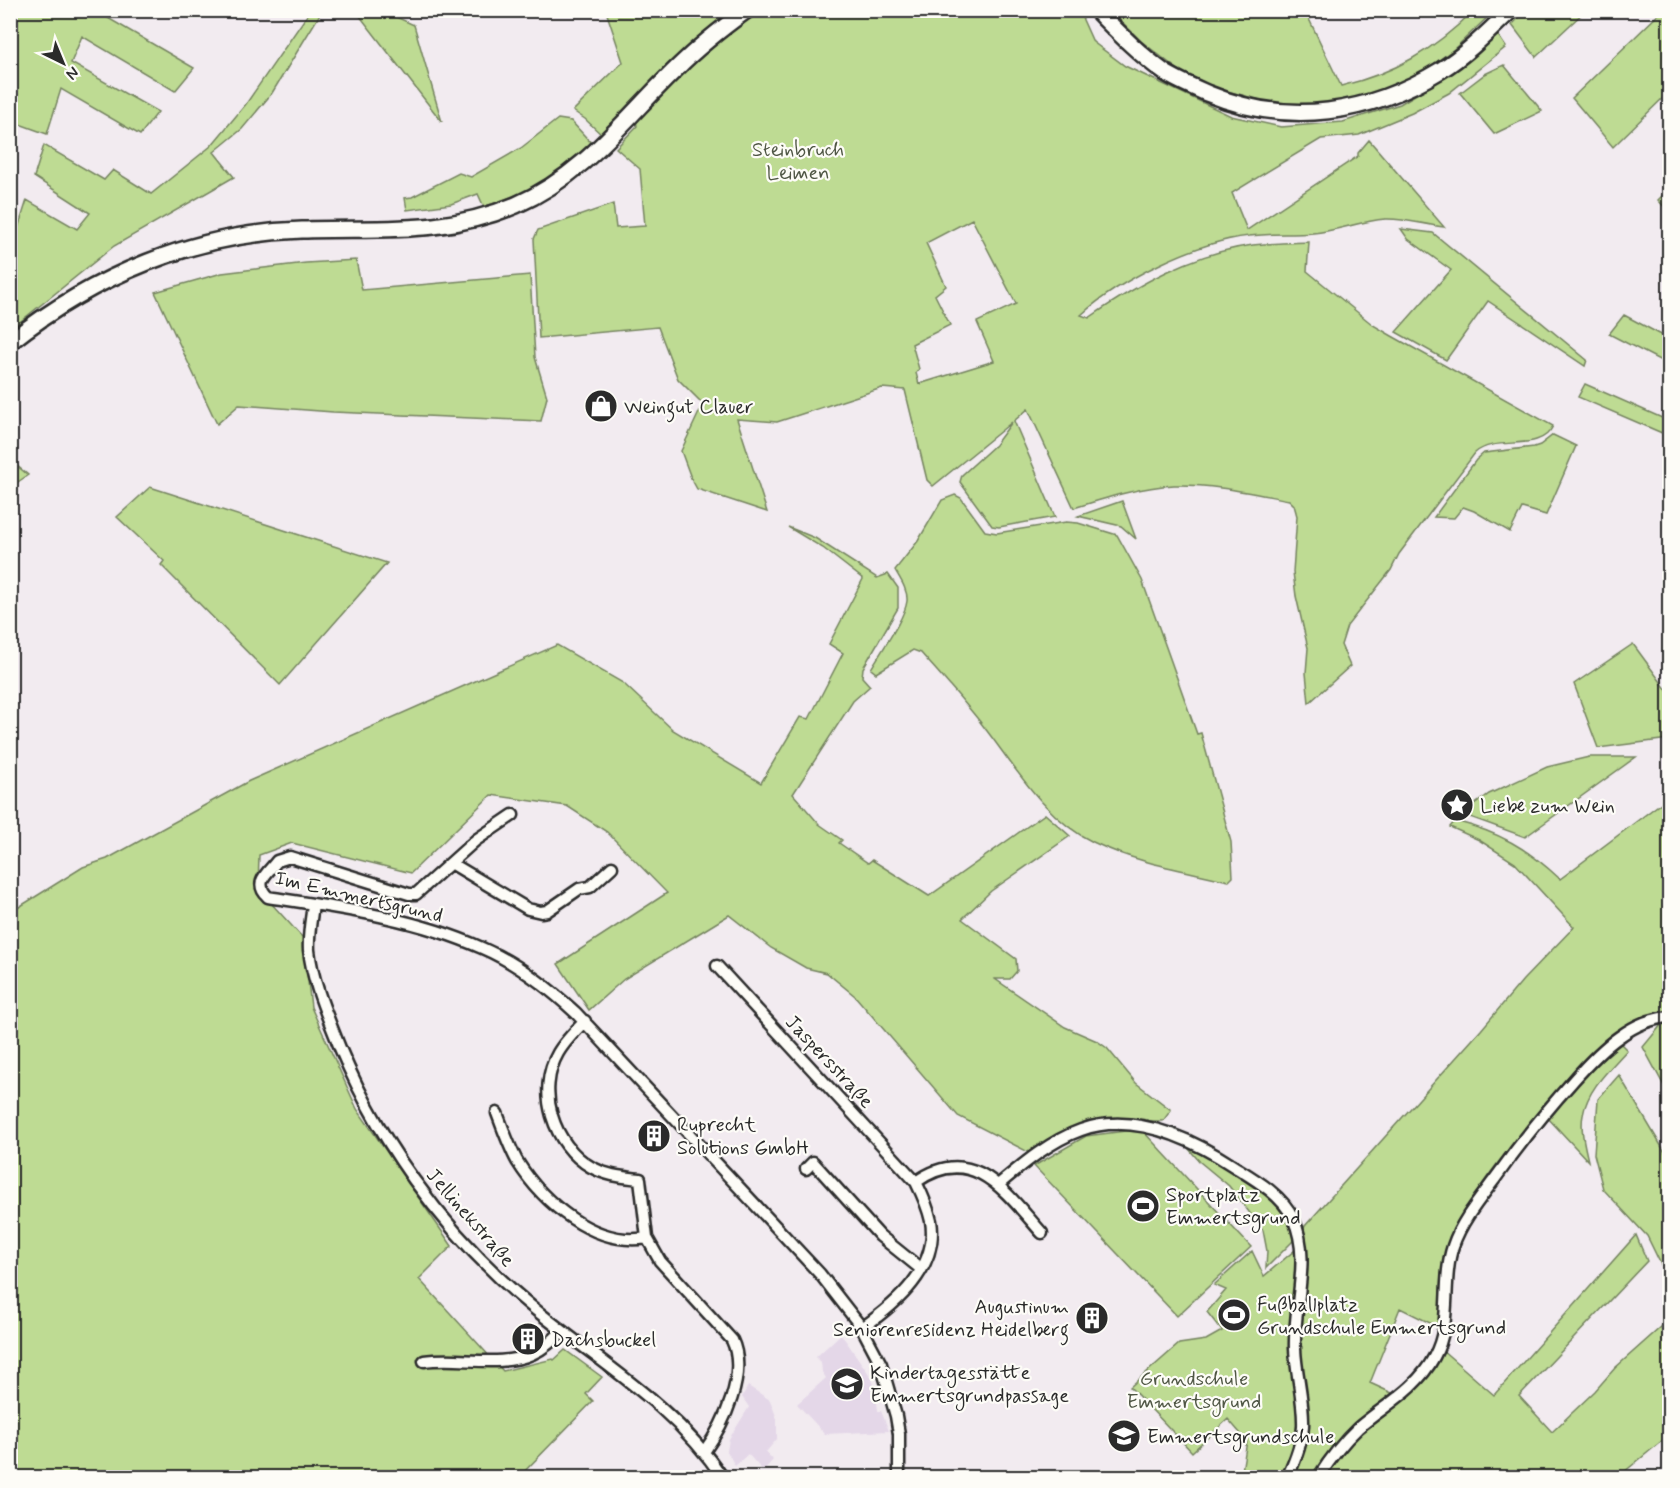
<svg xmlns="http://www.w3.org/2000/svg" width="1680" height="1488" font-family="Mynerve,sans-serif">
<rect width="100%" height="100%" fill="#f2ebf0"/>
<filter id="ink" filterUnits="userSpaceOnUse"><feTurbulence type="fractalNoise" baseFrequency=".0167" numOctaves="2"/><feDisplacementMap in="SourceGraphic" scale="12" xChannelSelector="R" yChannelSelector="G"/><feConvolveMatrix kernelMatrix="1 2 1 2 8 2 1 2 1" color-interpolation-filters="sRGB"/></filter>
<g filter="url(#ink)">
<path fill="#e4d7e8" d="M841,1334L871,1377L880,1400L877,1402L878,1411H881L889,1431L825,1434L797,1404L826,1378L822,1372L821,1362L816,1357Z
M748,1386L770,1400L777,1419V1439L766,1452L773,1460L763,1471L748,1454L735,1466L727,1451L729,1439L749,1407L742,1397Z"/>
<path fill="#bedb93" stroke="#74835f" stroke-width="1.5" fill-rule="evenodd" d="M11,10L96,11L194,68L175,91L82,36L71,63L158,112L140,135L61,89L47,134L11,121Z
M1526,10H1585V11L1536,57L1512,25Z
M310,11H322L272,93L242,129L214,152L234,177L114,246L11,329V250L27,200L77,229L90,213L34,177L44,145L104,180L113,170L151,194L211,146L246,104Z
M356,11H383L414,25L442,122Z
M606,11H1079L1093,42L1125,66L1231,116L1281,127L1343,122L1400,104L1450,74L1498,35L1506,47L1449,93L1412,113L1359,135L1321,139L1232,193L1247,230L1358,156V153L1369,140L1444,227C1425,225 1404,218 1385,219C1361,221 1337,231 1313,233C1292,235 1270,233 1249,236C1195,242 1121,279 1081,315L1089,318C1138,284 1193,253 1253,245C1272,243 1291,243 1309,242L1307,271L1373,325L1392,336L1553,426C1540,454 1496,434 1475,453L1399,554L1391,570L1347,626L1341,645L1350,666L1309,703L1306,673L1308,648L1296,596L1293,572L1297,516L1294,505L1289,500C1251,493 1212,484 1174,485C1140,487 1106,498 1074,508L1028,409L1014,421L1055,517L999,527L992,526L960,482L962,475L995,445L1012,422L933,486L927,480L905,390L882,388L777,422L737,419L767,512L697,489L691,478L681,451L703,404L678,379L658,327L539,338L534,239L538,230L613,204L616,228L645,226L640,169L616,148L637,126L633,104L604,137L585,119L573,111L623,62ZM972,219L1016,304L977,322L994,361L919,384L916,373L919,369L912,344L950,325L935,295L946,286L926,243Z
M1111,11H1320L1309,19L1341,86C1395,73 1434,50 1473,11L1493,12L1454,49L1413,79L1351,102L1285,107L1213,87L1181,72L1141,41Z
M1662,11H1669V92L1613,147L1572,98Z
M1504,65L1542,111L1494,134L1460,93L1485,74Z
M558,119L571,121L594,146L567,167L526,191L484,207L478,194L451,204L407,210L405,198L412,197L459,173L471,177L521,148Z
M1669,189L1670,211L1669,212L1658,200Z
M1401,229L1433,233L1587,360L1585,366L1488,301L1446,360L1396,332L1451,270L1408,239Z
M356,260L362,290L530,275L535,357L547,397L541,421L333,412L239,405L217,424L155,292L222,273L306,263Z
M1624,315L1669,339V365L1609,334Z
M1585,384L1669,421V436L1578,397Z
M1553,435L1576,446L1546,515L1522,508L1510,532L1474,511L1463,507L1454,518L1434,517L1476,460L1484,453L1534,447L1540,445Z
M10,460L28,475L15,484L11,482Z
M150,487L387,563L280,685L161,565L164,561L117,517Z
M955,495L961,498L985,531L997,533L1066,522L1078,523L1117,535L1142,580L1197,734L1201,733L1231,842L1233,877L1229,881C1184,870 1136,863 1093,842C1045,819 1015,767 984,727C964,701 942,677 921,653L913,650L876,673L871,669C880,653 905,618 907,601C908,590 900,579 895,570L918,541L942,500Z
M1122,501L1136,539L1121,526L1078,516Z
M788,527L815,538L877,578L888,574L898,588V608L863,668L862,677L870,686L853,701L793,794L819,824L842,840L839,843L868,863L872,860L929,896L1045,814L1070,836L991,891L962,919L1016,959L1017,971L1010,979H995L1065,1027L1097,1041L1107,1048L1136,1083L1171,1110L1163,1121L1088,1120L1030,1153L958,1116L855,996L827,973L806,968L771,948L729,915L624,979L589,1010L558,964L667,893L607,832L567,806L491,795L411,873L292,843L259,855L258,889L303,938L311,1007L357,1109L452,1246L419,1279L503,1371L553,1359L554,1360L565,1350L602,1377L586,1394L593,1401L519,1477L11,1478V912L83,867L107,859L249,781L557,645L623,683L673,730L761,783L800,717L809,719L843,653L829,644L863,579L823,548Z
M1633,644L1669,693V739L1598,748L1574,684Z
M1589,757H1636L1525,837L1462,814L1489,794L1547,767Z
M1669,797V1012C1646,1012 1622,1026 1604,1041C1582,1059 1564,1082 1545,1104C1510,1147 1471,1192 1449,1243C1438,1269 1440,1300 1440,1328L1400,1308L1370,1383L1394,1394L1401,1400L1441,1349L1494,1395L1636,1235L1647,1261L1519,1396L1552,1432L1595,1391L1615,1368L1669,1320V1435L1618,1477H1241L1247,1441L1228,1419L1192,1452L1130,1387L1179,1344L1206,1340L1222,1331L1207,1312L1226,1290L1214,1285L1252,1251L1264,1276L1295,1250L1305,1226L1481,1030L1523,980L1574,927L1515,863L1479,840L1450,827L1455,821C1499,832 1527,848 1560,879Z
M1669,1023H1670L1669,1095L1643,1047L1662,1024Z
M1620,1043L1627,1050C1610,1069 1588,1088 1583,1115C1580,1129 1585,1147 1588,1161L1547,1117L1596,1064Z
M1619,1075L1669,1159V1281L1647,1236L1603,1189L1594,1154L1598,1099Z
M1141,1129L1251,1247L1177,1316L1034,1166L1086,1136Z
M1183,1142C1213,1159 1279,1193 1291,1227C1293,1231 1293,1236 1293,1241L1266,1268L1267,1251L1263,1230L1229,1186L1200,1162Z"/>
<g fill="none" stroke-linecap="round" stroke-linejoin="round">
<defs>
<path id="minor" d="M513,815L476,840L416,894H409L290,857L277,861C269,872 252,882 268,897C340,908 415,918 482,948C517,963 548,987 576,1013L820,1274L862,1328L881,1364L896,1416L899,1434V1478
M451,863L528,909L541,912L547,911L579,889L590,887L612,867
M313,905C311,920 308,935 309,950C312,977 322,1003 332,1028C373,1136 443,1232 531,1306C597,1361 674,1404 723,1478
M717,966L916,1182C973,1141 1007,1194 1042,1233
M585,1021C575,1031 565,1041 558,1053C536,1091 553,1145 591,1167C607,1176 623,1177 640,1179L647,1238
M497,1113C503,1129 509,1146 517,1161C543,1203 595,1247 647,1238L660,1261L732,1340C748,1374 724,1424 704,1452
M806,1169L813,1162L880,1236L921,1269
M998,1185C1023,1164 1050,1141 1081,1130C1134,1111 1192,1139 1235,1167C1256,1180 1282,1195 1293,1218C1312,1259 1293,1305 1295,1349C1296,1374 1304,1400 1303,1426C1302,1444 1295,1461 1287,1478
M862,1328C896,1304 939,1268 931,1221C928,1207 922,1194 916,1182
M424,1361C458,1356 501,1368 532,1354C544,1349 553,1340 562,1331
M1318,1478C1330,1459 1342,1443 1358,1428C1385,1405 1417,1389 1434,1357C1453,1323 1441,1282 1453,1246C1461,1222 1479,1200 1494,1180C1519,1145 1545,1112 1573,1081C1587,1065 1602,1049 1619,1037C1634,1026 1652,1018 1670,1017"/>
<path id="secondary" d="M1096,10C1118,32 1139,54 1164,72C1178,81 1193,87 1209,94C1289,127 1369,114 1441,70C1467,54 1489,31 1511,10
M10,342C93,276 195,233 302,230C378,227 442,236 516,205C585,175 625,118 677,68C698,47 722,28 747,10"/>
</defs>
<use href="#minor" stroke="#2b2b2b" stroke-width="15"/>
<use href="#secondary" stroke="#2b2b2b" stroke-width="20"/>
<use href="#minor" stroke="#fdfcf7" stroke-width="10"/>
<use href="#secondary" stroke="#fdfcf7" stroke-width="15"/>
</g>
</g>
<defs>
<symbol id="shop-disc" viewBox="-11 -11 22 22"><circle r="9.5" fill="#2b2b2b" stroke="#fdfcf7"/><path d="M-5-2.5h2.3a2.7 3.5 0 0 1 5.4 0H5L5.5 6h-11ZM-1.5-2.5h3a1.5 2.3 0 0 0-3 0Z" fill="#fff"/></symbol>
<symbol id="sight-disc" viewBox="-11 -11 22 22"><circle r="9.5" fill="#2b2b2b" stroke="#fdfcf7"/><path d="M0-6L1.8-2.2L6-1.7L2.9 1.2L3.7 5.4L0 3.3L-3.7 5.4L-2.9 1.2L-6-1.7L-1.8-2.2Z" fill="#fff"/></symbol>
<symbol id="building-disc" viewBox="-11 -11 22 22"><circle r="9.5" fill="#2b2b2b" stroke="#fdfcf7"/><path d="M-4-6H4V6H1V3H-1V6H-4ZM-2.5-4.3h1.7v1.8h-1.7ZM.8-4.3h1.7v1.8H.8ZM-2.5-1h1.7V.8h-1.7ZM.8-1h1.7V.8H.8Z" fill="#fff"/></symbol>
<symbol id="stadium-disc" viewBox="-11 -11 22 22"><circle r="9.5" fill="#2b2b2b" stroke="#fdfcf7"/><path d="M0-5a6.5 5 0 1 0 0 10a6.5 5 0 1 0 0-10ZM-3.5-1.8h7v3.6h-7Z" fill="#fff"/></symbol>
<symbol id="school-disc" viewBox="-11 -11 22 22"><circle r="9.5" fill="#2b2b2b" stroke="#fdfcf7"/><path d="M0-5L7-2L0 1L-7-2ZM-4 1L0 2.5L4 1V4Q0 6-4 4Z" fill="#fff"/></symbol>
</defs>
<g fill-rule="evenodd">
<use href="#shop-disc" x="582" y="387" width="38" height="38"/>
<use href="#sight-disc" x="1438" y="786" width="38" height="38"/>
<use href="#building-disc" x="635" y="1117" width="38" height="38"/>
<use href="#stadium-disc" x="1124" y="1187" width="38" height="38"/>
<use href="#stadium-disc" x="1215" y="1296" width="38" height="38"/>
<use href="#building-disc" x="1073" y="1299" width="38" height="38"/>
<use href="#building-disc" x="509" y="1320" width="38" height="38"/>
<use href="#school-disc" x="828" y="1365" width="38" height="38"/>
<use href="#school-disc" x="1105" y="1417" width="38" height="38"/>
</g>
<g text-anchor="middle" stroke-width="4.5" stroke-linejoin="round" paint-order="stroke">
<g font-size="20" fill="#505745" stroke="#fdfcf7">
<text x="798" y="156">Steinbruch<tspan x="798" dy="23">Leimen</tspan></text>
<text x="1194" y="1385">Grundschule<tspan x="1194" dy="23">Emmertsgrund</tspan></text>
</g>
<g font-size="20" fill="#2b2b2b" stroke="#fdfcf7" text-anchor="start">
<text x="624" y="413">Weingut Clauer</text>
<text x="1480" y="812">Liebe zum Wein</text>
<text x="677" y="1131">Ruprecht<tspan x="677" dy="23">Solutions GmbH</tspan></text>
<text x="1166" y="1201">Sportplatz<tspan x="1166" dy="23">Emmertsgrund</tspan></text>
<text x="1257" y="1311">Fußballplatz<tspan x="1257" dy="23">Grundschule Emmertsgrund</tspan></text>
<text x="1069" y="1313" text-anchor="end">Augustinum<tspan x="1069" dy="23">Seniorenresidenz Heidelberg</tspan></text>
<text x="551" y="1346">Dachsbuckel</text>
<text x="870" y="1379">Kindertagesstätte<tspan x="870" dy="23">Emmertsgrundpassage</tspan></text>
<text x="1147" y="1443">Emmertsgrundschule</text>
</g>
<g font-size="20" fill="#2b2b2b" stroke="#fdfcf7">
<text transform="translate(359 896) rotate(13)" y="7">Im Emmertsgrund</text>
<text transform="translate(830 1061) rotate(47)" y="7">Jaspersstraße</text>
<text transform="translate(471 1217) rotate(49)" y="7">Jellinekstraße</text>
</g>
</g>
<rect width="1680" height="1488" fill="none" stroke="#fdfcf7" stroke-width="36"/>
<rect x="18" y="18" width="1644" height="1452" fill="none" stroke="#2b2b2b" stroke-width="2" filter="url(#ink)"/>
<g transform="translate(63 63) rotate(137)" stroke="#fdfcf7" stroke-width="4.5" paint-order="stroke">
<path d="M0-4.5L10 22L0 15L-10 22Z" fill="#2b2b2b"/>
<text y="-9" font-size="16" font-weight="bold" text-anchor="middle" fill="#2b2b2b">N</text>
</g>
</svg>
